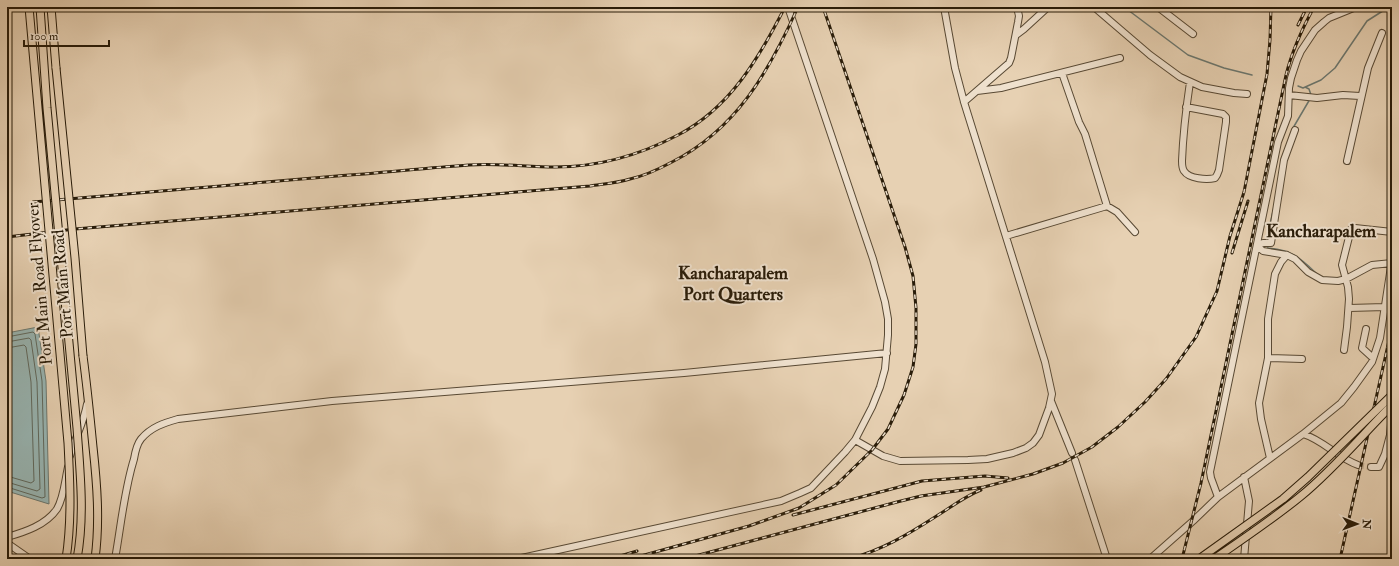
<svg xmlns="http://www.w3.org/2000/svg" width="1399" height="566" font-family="'IM FELL Double Pica',serif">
<rect width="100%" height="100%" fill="#e7d1b3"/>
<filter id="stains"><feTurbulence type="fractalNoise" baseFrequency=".005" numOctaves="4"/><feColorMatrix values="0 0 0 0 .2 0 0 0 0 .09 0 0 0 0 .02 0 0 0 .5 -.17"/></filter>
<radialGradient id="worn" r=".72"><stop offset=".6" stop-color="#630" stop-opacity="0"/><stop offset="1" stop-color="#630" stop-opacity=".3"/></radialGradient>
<path fill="#98b6b4" stroke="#6c7870" d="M38,327L46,381L49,504L7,491V333Z"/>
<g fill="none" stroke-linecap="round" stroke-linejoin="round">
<path stroke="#60695e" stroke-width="1" d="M7,337L33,332L35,334L42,381L45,497L42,498L7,487
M7,342L29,338L31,340L37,382L40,489L37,491L7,482
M7,348L24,345L26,347L31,382L34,481L31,483L7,476"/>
<path stroke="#6c7870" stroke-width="1.5" d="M1124,7L1188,55L1224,68L1252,75
M1298,86L1303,88L1321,80L1335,68L1367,21L1389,7
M1305,87L1309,89L1311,95
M1293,128L1310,99
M1266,241L1274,207
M1266,244L1268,248C1292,250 1300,258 1317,274"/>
<path stroke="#c1ad91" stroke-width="6" stroke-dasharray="6 3" stroke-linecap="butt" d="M1358,465L1371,467"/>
<defs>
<path id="minor" d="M1094,7L1150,55L1180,77L1202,87L1234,93L1247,94
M1158,7L1193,34
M1016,35L1024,29L1048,7
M1062,73L1079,122L1085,134L1107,206
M977,91L1001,88L1120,58
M1289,95L1317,98L1343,95L1360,96
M964,102L1009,63L1011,58L1018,22L1019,16L1017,7
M1186,107L1223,114L1226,117V122L1219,170L1217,175L1215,178C1207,180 1189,179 1184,171C1182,168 1182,165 1182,161C1183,135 1186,109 1190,82
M1295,130L1284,160L1271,243H1263L1257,246L1263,251L1287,255L1295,259L1308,272L1322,280L1338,281L1346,279L1372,265L1392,263
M1347,161L1368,68L1382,33
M1006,236L1107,206L1117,212L1135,232
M1349,308L1385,307
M1366,329L1362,348L1373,358
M1344,350L1347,327L1349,299L1348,287L1342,265L1351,229L1355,228L1392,232
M1268,358L1302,359
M1051,401L1072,453
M1303,434L1341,403L1354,387L1372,362L1380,338L1392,260
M855,440L883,456L900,461L968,460L987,459L1013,453L1026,448L1033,443L1039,435L1049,408L1052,394L1045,362L964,102L955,68L944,7
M70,456C75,438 84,422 87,404
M1270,458L1261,419L1259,403L1268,358V319L1275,274L1281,262L1287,255
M1075,460L1107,559
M1371,467H1379L1385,454L1390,435L1392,413
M1392,485V484
M1218,497L1211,478L1210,472L1278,142L1288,116L1289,88L1291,78L1297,60L1301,51L1315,30L1324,22L1329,18L1356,7
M7,537C25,532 46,525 57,509C64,497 65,480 68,467
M7,543L30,559
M115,559C121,526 124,491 134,459C135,453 137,444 141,439C151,427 164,423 178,419L332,401L684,373L887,353
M517,559L781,501L800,493L811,488L845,452L855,440L872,407L880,387L885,369L888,335V319L885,302L873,259L788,7
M1150,559L1193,521L1218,497L1303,434C1323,440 1338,458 1358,465
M1244,559L1249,501L1244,477"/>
<path id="major" d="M51,7L56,68
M83,356C87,386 90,416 93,447C97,484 100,521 95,559"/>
</defs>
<use href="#minor" stroke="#584934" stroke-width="8"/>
<use href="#major" stroke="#291c09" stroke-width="9"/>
<use href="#minor" stroke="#efe1ce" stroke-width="6"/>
<use href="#major" stroke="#e7d1b3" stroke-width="7"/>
<defs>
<path id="rail" d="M1298,25L1307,7
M33,202C134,193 236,185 337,176C381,173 425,168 469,165C498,163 527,167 555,167C598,167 640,155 678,135C730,108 759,58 785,7
M7,237L75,229L590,186C603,184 617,183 630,179C644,176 659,169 672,162C737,129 769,71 798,7
M1232,253L1248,201
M793,515L922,481L985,476L1008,478
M610,559L637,551
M630,559L749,526L799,508L836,485L872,450L888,429L904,395L913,367L916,344V308L913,276L905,247L823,7
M684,559L897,502L921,496L984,487L1033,474L1063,463L1092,447L1118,427L1145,402L1166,379L1196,337L1217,291L1230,236L1244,192L1267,74L1270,40L1271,7
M849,559C882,550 907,535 935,517C950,508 965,496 981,490
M1182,559L1201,483L1286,75C1292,51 1302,29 1314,7
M1340,559L1392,327"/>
</defs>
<use href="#rail" stroke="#291c09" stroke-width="3"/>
<use href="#rail" stroke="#efe1ce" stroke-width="1.5" stroke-dasharray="4.5" stroke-linecap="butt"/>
<defs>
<path id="major-bridge" d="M29,7L68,443C70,482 72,520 66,559
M40,7L47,108L77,428C80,471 85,516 77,559
M56,68L75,258L83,356
M1199,559L1283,499L1308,477L1392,395
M1214,559C1243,539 1273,519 1301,496C1334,469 1362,435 1392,405"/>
</defs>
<use href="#major-bridge" stroke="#291c09" stroke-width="9" stroke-linecap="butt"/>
<use href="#major-bridge" stroke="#e7d1b3" stroke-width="7"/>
</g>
<g text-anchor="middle" stroke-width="4" stroke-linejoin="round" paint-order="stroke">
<g font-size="17" fill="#291c09" stroke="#efe1ce">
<text transform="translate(39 284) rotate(-95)" y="6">Port Main Road Flyover</text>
<text transform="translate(62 284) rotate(-95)" y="6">Port Main Road</text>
</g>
<g font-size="18" font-weight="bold" fill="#291c09" stroke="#efe1ce">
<text x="1321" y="237">Kancharapalem</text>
<text x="733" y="279">Kancharapalem<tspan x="733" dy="21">Port Quarters</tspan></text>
</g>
</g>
<rect width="1399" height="566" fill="none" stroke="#e7d1b3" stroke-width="24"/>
<rect x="8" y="8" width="1383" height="550" fill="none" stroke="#291c09" stroke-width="2"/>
<rect x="12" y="12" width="1375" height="542" fill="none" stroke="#291c09"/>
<g transform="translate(1357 524) rotate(91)" stroke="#efe1ce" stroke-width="3" paint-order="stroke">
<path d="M0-3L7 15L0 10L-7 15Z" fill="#291c09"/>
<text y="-6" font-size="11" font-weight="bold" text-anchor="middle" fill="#291c09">N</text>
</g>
<path d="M24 40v6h85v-6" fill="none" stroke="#291c09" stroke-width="2"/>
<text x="30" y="40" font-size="12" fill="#291c09" stroke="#efe1ce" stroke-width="3" paint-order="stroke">100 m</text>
<rect width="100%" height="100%" filter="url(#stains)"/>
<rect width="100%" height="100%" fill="url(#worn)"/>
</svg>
